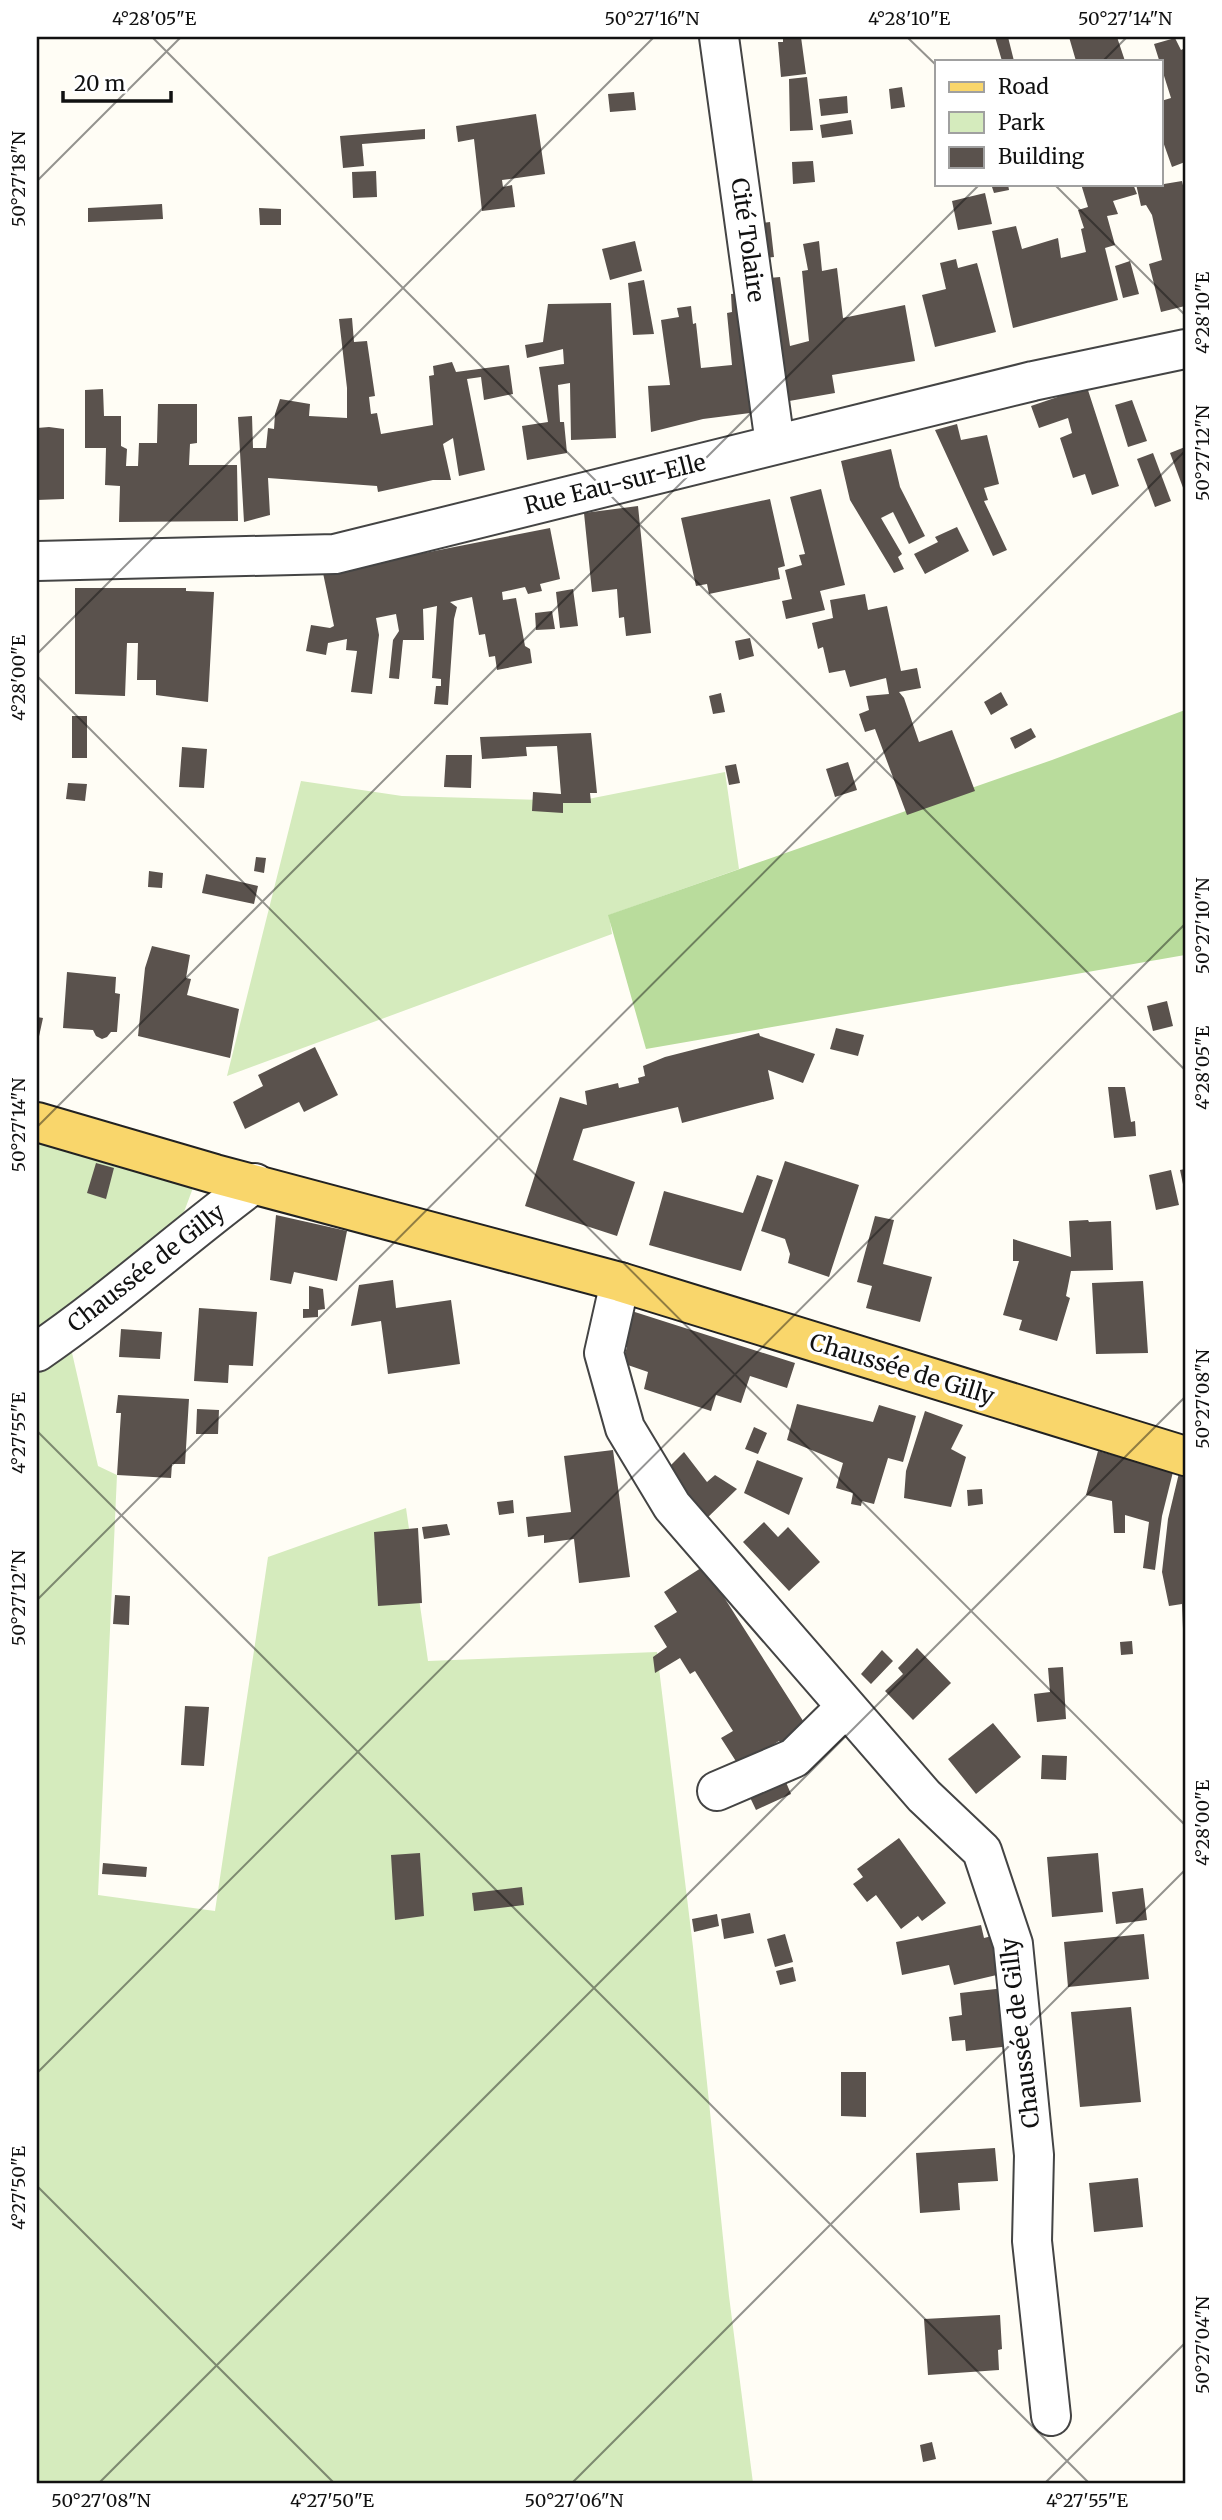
<svg xmlns="http://www.w3.org/2000/svg" width="1222" height="2520" font-family="Merriweather,serif">
<rect width="100%" height="100%" fill="#fffdf5"/>
<path fill="#d5ebbd" d="M725,772L739,869L609,915L612,934L227,1076L301,781L402,796L578,801Z
M37,1122L200,1169L178,1228L37,1335Z
M67,1331L98,1466L117,1475L98,1895L215,1911L268,1557L406,1508L428,1661L657,1652L693,1947L729,2296L753,2483H37V1352Z"/>
<path fill="#b9dc9c" d="M1185,710V955L646,1049L608,915L1052,760Z"/>
<path fill="#5a524d" d="M783,37H801L806,74L781,77L778,42H783Z
M995,37H1008L1014,61H1002Z
M1069,37H1117L1125,61H1076Z
M1175,38L1181,50L1185,48V162L1172,167L1161,136V101L1171,98L1154,44Z
M807,77L813,130L790,131L789,79Z
M902,87L905,107L891,109L889,89Z
M634,92L636,110L610,112L608,94Z
M847,96L848,113L821,116L819,99Z
M536,114L545,174L502,180L503,187L512,185L515,207L482,211L474,139L458,142L456,126Z
M851,120L853,134L822,138L820,125Z
M425,129V139L362,144L364,166L343,168L340,136Z
M813,161L815,182L793,184L792,162Z
M376,171L377,197L353,198L352,172Z
M1161,179L1164,184L1182,181L1185,194V306L1161,312L1149,264L1162,260L1152,215L1146,205L1141,206L1136,184H1161Z
M991,184H1008L1009,190L994,193Z
M1081,184H1133L1137,194L1113,201L1118,214L1107,216L1115,245L1105,248L1118,300L1013,328L992,231L1016,226L1022,249L1058,238L1061,258L1086,252L1081,229L1084,228L1078,210L1088,207Z
M985,193L992,224L958,230L952,201Z
M162,204L163,219L88,222V208Z
M259,208L281,209V225H260Z
M770,222L774,257L756,259L753,224Z
M635,241L642,271L610,280L602,249Z
M819,241L822,271L837,268L843,318L905,305L915,361L832,375L835,393L772,404L769,278L780,277L790,346L809,341L802,271L808,270L803,244Z
M956,259L958,268L977,263L996,332L935,347L922,295L946,289L940,263Z
M1130,261L1139,294L1123,298L1115,266Z
M644,280L654,334L633,335L628,283Z
M744,293L758,412L703,419L651,432L648,386L670,385L661,320L679,317L677,308L691,306L693,324L696,323L701,368L732,365L727,313L732,312L731,294Z
M611,303L616,438L571,440L570,383L558,385L560,422H564L567,453L527,460L522,426L548,422L539,367L564,364L563,349L527,358L525,345L543,342L548,304Z
M352,318L354,342L367,341L375,396L369,397L371,414L377,413L381,434L433,425L429,376L434,375L433,366L452,362L456,372L509,365L513,394L484,400L481,377L467,379L485,470L459,476L453,438L443,444L451,480H433L378,492L377,486L268,478L270,515L244,522L238,417L252,416L253,448H266L268,428L274,429L275,414L280,399L310,404L309,416L347,418V388L339,319Z
M1087,387L1119,486L1092,495L1085,474L1073,478L1060,438L1072,433L1068,418L1039,428L1031,406Z
M103,389L104,416H121V446L127,449L126,466H138L139,443H157L158,404H197V443L190,444L189,465H237L238,521L119,522L120,486L105,485L106,448H85V390Z
M1132,400L1147,441L1128,447L1115,405Z
M957,424L961,440L987,435L999,484L984,488L988,500L984,501L1007,550L993,556L935,430Z
M49,427L64,429V499L37,500V428Z
M1185,447V493L1170,453Z
M891,449L900,487L925,536L909,544L893,512L881,518L902,554L898,557L904,569L894,573L850,500L841,461Z
M1153,453L1171,501L1155,507L1137,459Z
M821,489L845,585L820,591L825,610L786,619L782,601L792,599L785,570L802,565L799,555L805,554L790,497Z
M770,499L785,566L778,568L780,579L709,594L707,584L696,586L681,518Z
M638,506L651,633L626,636L624,617L619,618L617,589L592,592L584,513Z
M957,527L969,551L925,574L914,554L938,542L935,537Z
M550,528L560,579L540,584L542,591L528,594L525,587L502,592L503,600L516,598L525,646L530,649L532,663L497,670L495,656L489,657L485,634L479,635L472,597L450,602L457,607L454,619L448,705L434,704L436,686H441V679L432,678L437,606L423,609L424,640H403L399,679L389,678L393,640L399,631L396,614L376,618L379,635L372,694L351,692L357,651L346,650L347,639L328,643L326,655L306,651L311,625L330,628L334,626L323,573Z
M75,588H186V591L214,592L208,702L156,695V680H137L138,643H127L125,696L75,694Z
M573,589L578,626L560,628L556,592Z
M865,594L868,610L887,606L901,671L917,668L921,688L899,692L904,698L919,742L952,730L975,791L907,815L875,729L865,732L859,714L869,710L866,696L889,694L886,678L850,687L845,670L829,673L823,647L818,649L812,623L833,618L830,600Z
M552,611L555,629L536,630L535,613Z
M750,638L754,656L739,660L735,641Z
M1001,692L1008,705L991,715L984,702Z
M721,693L725,712L713,714L709,696Z
M72,716H87V758H72Z
M1031,728L1036,737L1015,749L1010,738Z
M591,733L597,793H590L591,803H563V813L532,811L533,792L561,794L557,746L526,747L527,756L482,759L480,737Z
M182,747L207,749L204,788L179,787Z
M446,755H472L471,788L444,787Z
M848,762L857,790L835,797L826,769Z
M736,764L740,783L729,785L725,766Z
M68,783L87,784L85,801L66,799Z
M256,857L266,858L264,873L254,871Z
M149,871L163,873L162,888L148,887Z
M206,874L258,886L254,904L202,893Z
M152,946L190,955L186,978L191,979L187,995L239,1009L230,1058L138,1036L145,968Z
M67,972L116,977L115,993L120,994L117,1032H111L107,1037L102,1039L96,1036L93,1030L63,1028Z
M1167,1001L1173,1026L1153,1031L1147,1006Z
M37,1017L43,1018L38,1041H37Z
M836,1028L864,1035L858,1056L830,1049Z
M759,1033L760,1036L815,1054L803,1083L768,1070L774,1099L682,1123L678,1107L583,1129L573,1160L635,1182L617,1236L525,1206L560,1097L587,1105L585,1091L618,1083L619,1088L639,1083L638,1078L645,1076L643,1066L665,1057Z
M315,1047L338,1095L304,1112L299,1102L245,1129L233,1102L263,1086L258,1075Z
M1108,1087H1125L1131,1122L1135,1121L1136,1136L1114,1138Z
M785,1161L859,1185L829,1277L788,1263L790,1254L785,1239L761,1231Z
M96,1163L114,1168L106,1199L87,1193Z
M1185,1169V1189H1184L1180,1170Z
M1171,1170L1179,1205L1156,1210L1149,1175Z
M757,1175L773,1180L741,1271L649,1245L664,1191L743,1213Z
M276,1215L347,1231L337,1281L294,1272L291,1284L270,1280Z
M875,1216L894,1220L883,1264L932,1277L920,1322L866,1308L872,1286L857,1282Z
M1088,1220L1089,1222L1111,1221L1113,1270L1071,1271L1066,1296L1070,1298L1057,1341L1019,1330L1022,1320L1003,1315L1019,1261H1013V1239L1071,1257L1069,1221Z
M393,1280L396,1308L451,1300L460,1364L388,1374L381,1321L351,1326L359,1285Z
M1143,1281L1148,1353L1096,1354L1092,1283Z
M309,1286L323,1289L325,1309L318,1310V1317L303,1318V1309H309Z
M616,1306L795,1363L787,1388L750,1376L741,1403L716,1395L711,1411L644,1389L648,1372L622,1363L627,1347L618,1344Z
M199,1308L257,1312L253,1366L229,1365L228,1383L194,1381Z
M121,1329L162,1332L160,1359L119,1357Z
M118,1395L189,1399L185,1464H172L171,1478L117,1475L121,1413H116Z
M797,1404L873,1422L879,1405L916,1416L903,1462L888,1458L874,1504L862,1501L861,1506L851,1504L853,1493L836,1488L843,1463L787,1440Z
M197,1409L219,1410L218,1434H196Z
M925,1411L963,1425L951,1449L966,1457L951,1507L904,1498L906,1471Z
M754,1427L767,1433L758,1454L745,1449Z
M613,1450L630,1577L579,1583L574,1539L544,1543V1535L528,1537L526,1517L571,1512L564,1456Z
M1098,1451L1173,1472L1162,1516L1155,1570L1143,1568L1149,1522L1125,1515V1533H1114L1112,1501L1086,1495Z
M684,1452L707,1482L715,1475L737,1489L705,1520L662,1474Z
M757,1460L803,1478L789,1515L744,1493Z
M1179,1473L1185,1474V1629H1183L1182,1604L1169,1606L1162,1572L1168,1519Z
M982,1489L983,1504L968,1506L967,1490Z
M513,1500L514,1513L499,1515L497,1502Z
M764,1522L778,1537L788,1527L820,1562L789,1591L743,1542Z
M447,1524L450,1535L424,1539L422,1527Z
M418,1528L422,1603L378,1606L374,1532Z
M704,1566L807,1727L781,1743L779,1741L739,1766L721,1738L733,1731L695,1671L690,1674L680,1658L655,1673L653,1657L667,1647L654,1626L677,1612L664,1592Z
M115,1595L130,1596L129,1625L113,1624Z
M1132,1641L1133,1654L1121,1655L1120,1642Z
M917,1648L951,1683L913,1720L885,1691L903,1674L898,1668Z
M882,1650L893,1661L871,1684L861,1674Z
M1063,1667L1066,1719L1037,1722L1034,1694L1050,1692L1048,1668Z
M185,1706L209,1707L204,1766L181,1765Z
M993,1723L1021,1757L976,1794L948,1759Z
M1042,1755L1067,1756L1066,1780L1041,1779Z
M782,1773L791,1794L756,1810L746,1789Z
M899,1838L946,1903L922,1921L918,1916L901,1929L876,1895L867,1902L853,1884L863,1877L857,1869Z
M420,1853L424,1916L395,1920L391,1855Z
M1098,1853L1103,1912L1052,1917L1047,1857Z
M103,1863L147,1867L146,1877L102,1874Z
M522,1887L524,1905L474,1911L472,1893Z
M1143,1888L1147,1920L1116,1924L1112,1892Z
M750,1913L754,1933L724,1939L721,1919Z
M717,1914L719,1926L694,1932L692,1919Z
M981,1925L984,1938L992,1936L1001,1974L954,1985L949,1965L902,1975L896,1942Z
M785,1934L793,1962L775,1967L767,1939Z
M1144,1934L1149,1979L1068,1987L1064,1942Z
M793,1967L796,1981L780,1985L776,1971Z
M1005,1988L1011,2046L966,2051L965,2040L952,2041L949,2017L962,2015L960,1993Z
M1131,2007L1141,2102L1080,2107L1071,2012Z
M841,2072H866V2117L841,2116Z
M995,2148L998,2181L958,2183L960,2210L920,2213L916,2153Z
M1138,2178L1143,2227L1094,2232L1089,2183Z
M1000,2315L1002,2349L998,2350L999,2370L928,2375L924,2319Z
M932,2442L936,2459L923,2462L920,2445Z"/>
<g fill="none" stroke-linecap="round" stroke-linejoin="round">
<defs>
<path id="minor" d="M719,37L775,444
M37,561L335,554L1033,381L1185,349
M620,1282L604,1353L625,1428L672,1506L924,1796L982,1851L1013,1944L1034,2155L1032,2241L1051,2416
M37,1352C113,1300 181,1238 255,1183
M717,1791L794,1758L846,1707"/>
<path id="major" d="M37,1122L215,1174L620,1282L1185,1456"/>
</defs>
<use href="#minor" stroke="#444" stroke-width="42"/>
<use href="#major" stroke="#222" stroke-width="42"/>
<use href="#minor" stroke="#fff" stroke-width="38"/>
<use href="#major" stroke="#f9d66b" stroke-width="38"/>
</g>
<path fill="none" stroke="#111" stroke-width="2" stroke-opacity="0.45" d="M152,37L1185,1070M907,37L937,66M1103,61L1127,37M37,181L181,37M1054,184L1185,315M37,654L654,37M37,676L1185,1825M37,1127L980,184M37,1431L1089,2483M37,1600L1185,451M37,2073L1185,924M37,2186L334,2483M99,2483L1185,1397M572,2483L1185,1870M1045,2483L1185,2343"/>
<g text-anchor="middle" stroke-width="7" stroke-linejoin="round" paint-order="stroke">
<g font-size="23" fill="#111" stroke="#fff">
<text transform="translate(748 240) rotate(82)" y="8">Cité Tolaire</text>
<text transform="translate(615 484) rotate(-14)" y="8">Rue Eau-sur-Elle</text>
<text transform="translate(146 1268) rotate(-38)" y="8">Chaussée de Gilly</text>
<text transform="translate(902 1369) rotate(17)" y="8">Chaussée de Gilly</text>
<text transform="translate(1020 2033) rotate(-97)" y="8">Chaussée de Gilly</text>
</g>
</g>
<rect width="1222" height="2520" fill="none" stroke="#ffffff" stroke-width="77"/>
<rect x="935" y="60" width="228" height="126" fill="#ffffff" stroke="#a0a0a0" stroke-width="2"/>
<rect x="949" y="82" width="35" height="10" fill="#f9d66b" stroke="#a0a0a0" stroke-width="2"/>
<text x="998" y="94" font-size="21" fill="#111111">Road</text>
<rect x="949" y="112" width="35" height="21" fill="#d5ebbd" stroke="#a0a0a0" stroke-width="2"/>
<text x="998" y="130" font-size="21" fill="#111111">Park</text>
<rect x="949" y="147" width="35" height="21" fill="#5a524d" stroke="#a0a0a0" stroke-width="2"/>
<text x="998" y="164" font-size="21" fill="#111111">Building</text>
<path d="M63 91v10h108v-10" fill="none" stroke="#111111" stroke-width="3.5"/>
<text x="74" y="91" font-size="21" fill="#111111" stroke="#ffffff" stroke-width="5" paint-order="stroke">20 m</text>
<rect x="38" y="38" width="1146" height="2444" fill="none" stroke="#111" stroke-width="2.5"/>
<g font-size="18" text-anchor="middle" fill="#111">
<text x="154" y="25">4°28'05"E</text>
<text x="652" y="25">50°27'16"N</text>
<text x="909" y="25">4°28'10"E</text>
<text x="1125" y="25">50°27'14"N</text>
<text transform="translate(19 179) rotate(-90)" y="6">50°27'18"N</text>
<text transform="translate(1203 313) rotate(-90)" y="6">4°28'10"E</text>
<text transform="translate(1203 453) rotate(-90)" y="6">50°27'12"N</text>
<text transform="translate(19 678) rotate(-90)" y="6">4°28'00"E</text>
<text transform="translate(1203 926) rotate(-90)" y="6">50°27'10"N</text>
<text transform="translate(1203 1068) rotate(-90)" y="6">4°28'05"E</text>
<text transform="translate(19 1125) rotate(-90)" y="6">50°27'14"N</text>
<text transform="translate(1203 1399) rotate(-90)" y="6">50°27'08"N</text>
<text transform="translate(19 1433) rotate(-90)" y="6">4°27'55"E</text>
<text transform="translate(19 1598) rotate(-90)" y="6">50°27'12"N</text>
<text transform="translate(1203 1823) rotate(-90)" y="6">4°28'00"E</text>
<text transform="translate(19 2188) rotate(-90)" y="6">4°27'50"E</text>
<text transform="translate(1203 2345) rotate(-90)" y="6">50°27'04"N</text>
<text x="101" y="2507">50°27'08"N</text>
<text x="332" y="2507">4°27'50"E</text>
<text x="574" y="2507">50°27'06"N</text>
<text x="1087" y="2507">4°27'55"E</text>
</g>
</svg>
